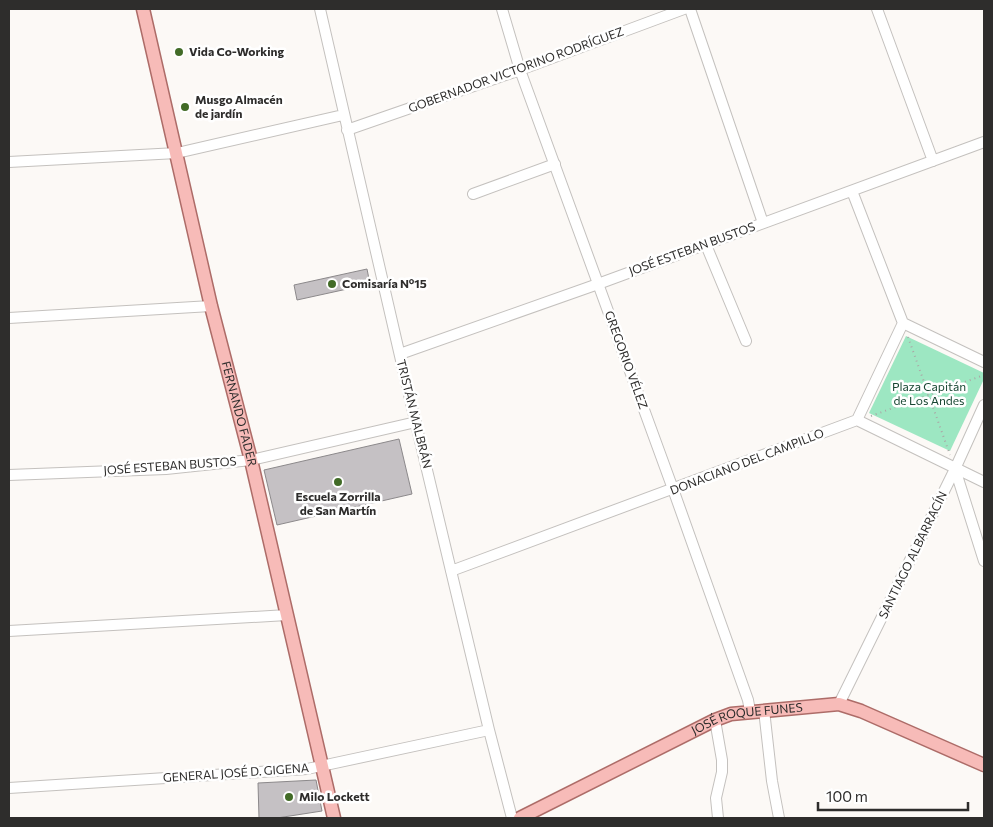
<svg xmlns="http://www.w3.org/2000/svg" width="993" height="827" font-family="Commissioner,sans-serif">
<rect width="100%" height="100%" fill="#fcf9f6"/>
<path fill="#9de7c2" d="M906,336L984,373V379L950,451L869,413Z"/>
<path fill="#c5c1c4" stroke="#8c898b" d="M367,269L370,284L297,300L294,285Z
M399,439L412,494L277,525L264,470Z
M316,780L322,811L277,818H259L258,783Z"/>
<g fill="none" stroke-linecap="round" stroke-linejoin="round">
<defs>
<path id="minor" d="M320,9L406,382L489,730L512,818
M502,9L520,70L673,489L748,700L750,711
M690,9L763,223
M877,9L933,161
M347,130L520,70L684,9
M9,162L177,153L343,115
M852,191L903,323
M473,194L555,164
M706,245L746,341
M9,318L211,306
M400,354L598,284L984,142
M857,420L984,482
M955,469L984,561
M9,475L166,469L251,460L416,422
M451,571L857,420L903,323L984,362
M9,631L287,615
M839,704L955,469L984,405
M764,710L772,781L779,818
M715,720L722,760V772L716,798L718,818
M9,788L307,769L489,730"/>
<g id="major">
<path id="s1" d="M143,9L211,306L251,460L334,818"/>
<path id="s2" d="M520,818L715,720L731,714L839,704L861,711L984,765"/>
</g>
</defs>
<use href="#minor" stroke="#c4c1be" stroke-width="12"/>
<use href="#major" stroke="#ad6c68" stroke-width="15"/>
<path stroke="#aaa8a6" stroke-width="2" stroke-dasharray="1 4" stroke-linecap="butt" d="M908,337L950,455
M871,416L984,375"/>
<use href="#minor" stroke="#fff" stroke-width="10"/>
<use href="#major" stroke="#f7bbb8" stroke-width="12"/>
</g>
<g fill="#426b27" stroke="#fff" stroke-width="2">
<circle cx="179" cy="52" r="5"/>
<circle cx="185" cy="107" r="5"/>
<circle cx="332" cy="284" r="5"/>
<circle cx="338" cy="482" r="5"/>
<circle cx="289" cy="797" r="5"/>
</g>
<g text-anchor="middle" stroke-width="5" stroke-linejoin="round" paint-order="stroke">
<g font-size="12" font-weight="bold" fill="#2e2d2c" stroke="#fff" text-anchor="start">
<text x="189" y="56">Vida Co-Working</text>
<text x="195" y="104">Musgo Almacén<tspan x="195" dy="14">de jardín</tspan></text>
<text x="342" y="288">Comisaría Nº15</text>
<text x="338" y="501" text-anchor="middle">Escuela Zorrilla<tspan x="338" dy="14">de San Martín</tspan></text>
<text x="299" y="801">Milo Lockett</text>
</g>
<g font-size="12" fill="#2e2d2c" stroke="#fff">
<text transform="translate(516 70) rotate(-20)" y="4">GOBERNADOR VICTORINO RODRÍGUEZ</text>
<text transform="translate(692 249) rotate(-20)" y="4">JOSÉ ESTEBAN BUSTOS</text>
<text transform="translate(626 360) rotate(70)" y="4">GREGORIO VÉLEZ</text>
<text dy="4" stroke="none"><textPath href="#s1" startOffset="416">FERNANDO FADER</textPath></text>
<text transform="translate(414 414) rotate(76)" y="4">TRISTÁN MALBRÁN</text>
<text transform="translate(747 462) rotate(-21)" y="4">DONACIANO DEL CAMPILLO</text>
<text transform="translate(170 466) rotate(-4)" y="4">JOSÉ ESTEBAN BUSTOS</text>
<text transform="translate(913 555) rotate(-64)" y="4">SANTIAGO ALBARRACÍN</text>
<text dy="4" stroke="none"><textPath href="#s2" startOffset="250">JOSÉ ROQUE FUNES</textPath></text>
<text transform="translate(236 773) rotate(-4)" y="4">GENERAL JOSÉ D. GIGENA</text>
</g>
<g font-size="12" fill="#174632" stroke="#fff">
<text x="929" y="391">Plaza Capitán<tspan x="929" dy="14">de Los Andes</tspan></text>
</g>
</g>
<rect width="993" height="827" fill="none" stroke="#2e2d2c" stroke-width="20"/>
<path d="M818 802v8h150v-8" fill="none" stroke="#2e2d2c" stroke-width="2.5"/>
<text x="826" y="802" font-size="15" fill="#2e2d2c" stroke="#ffffff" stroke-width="4" paint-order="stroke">100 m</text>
</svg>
